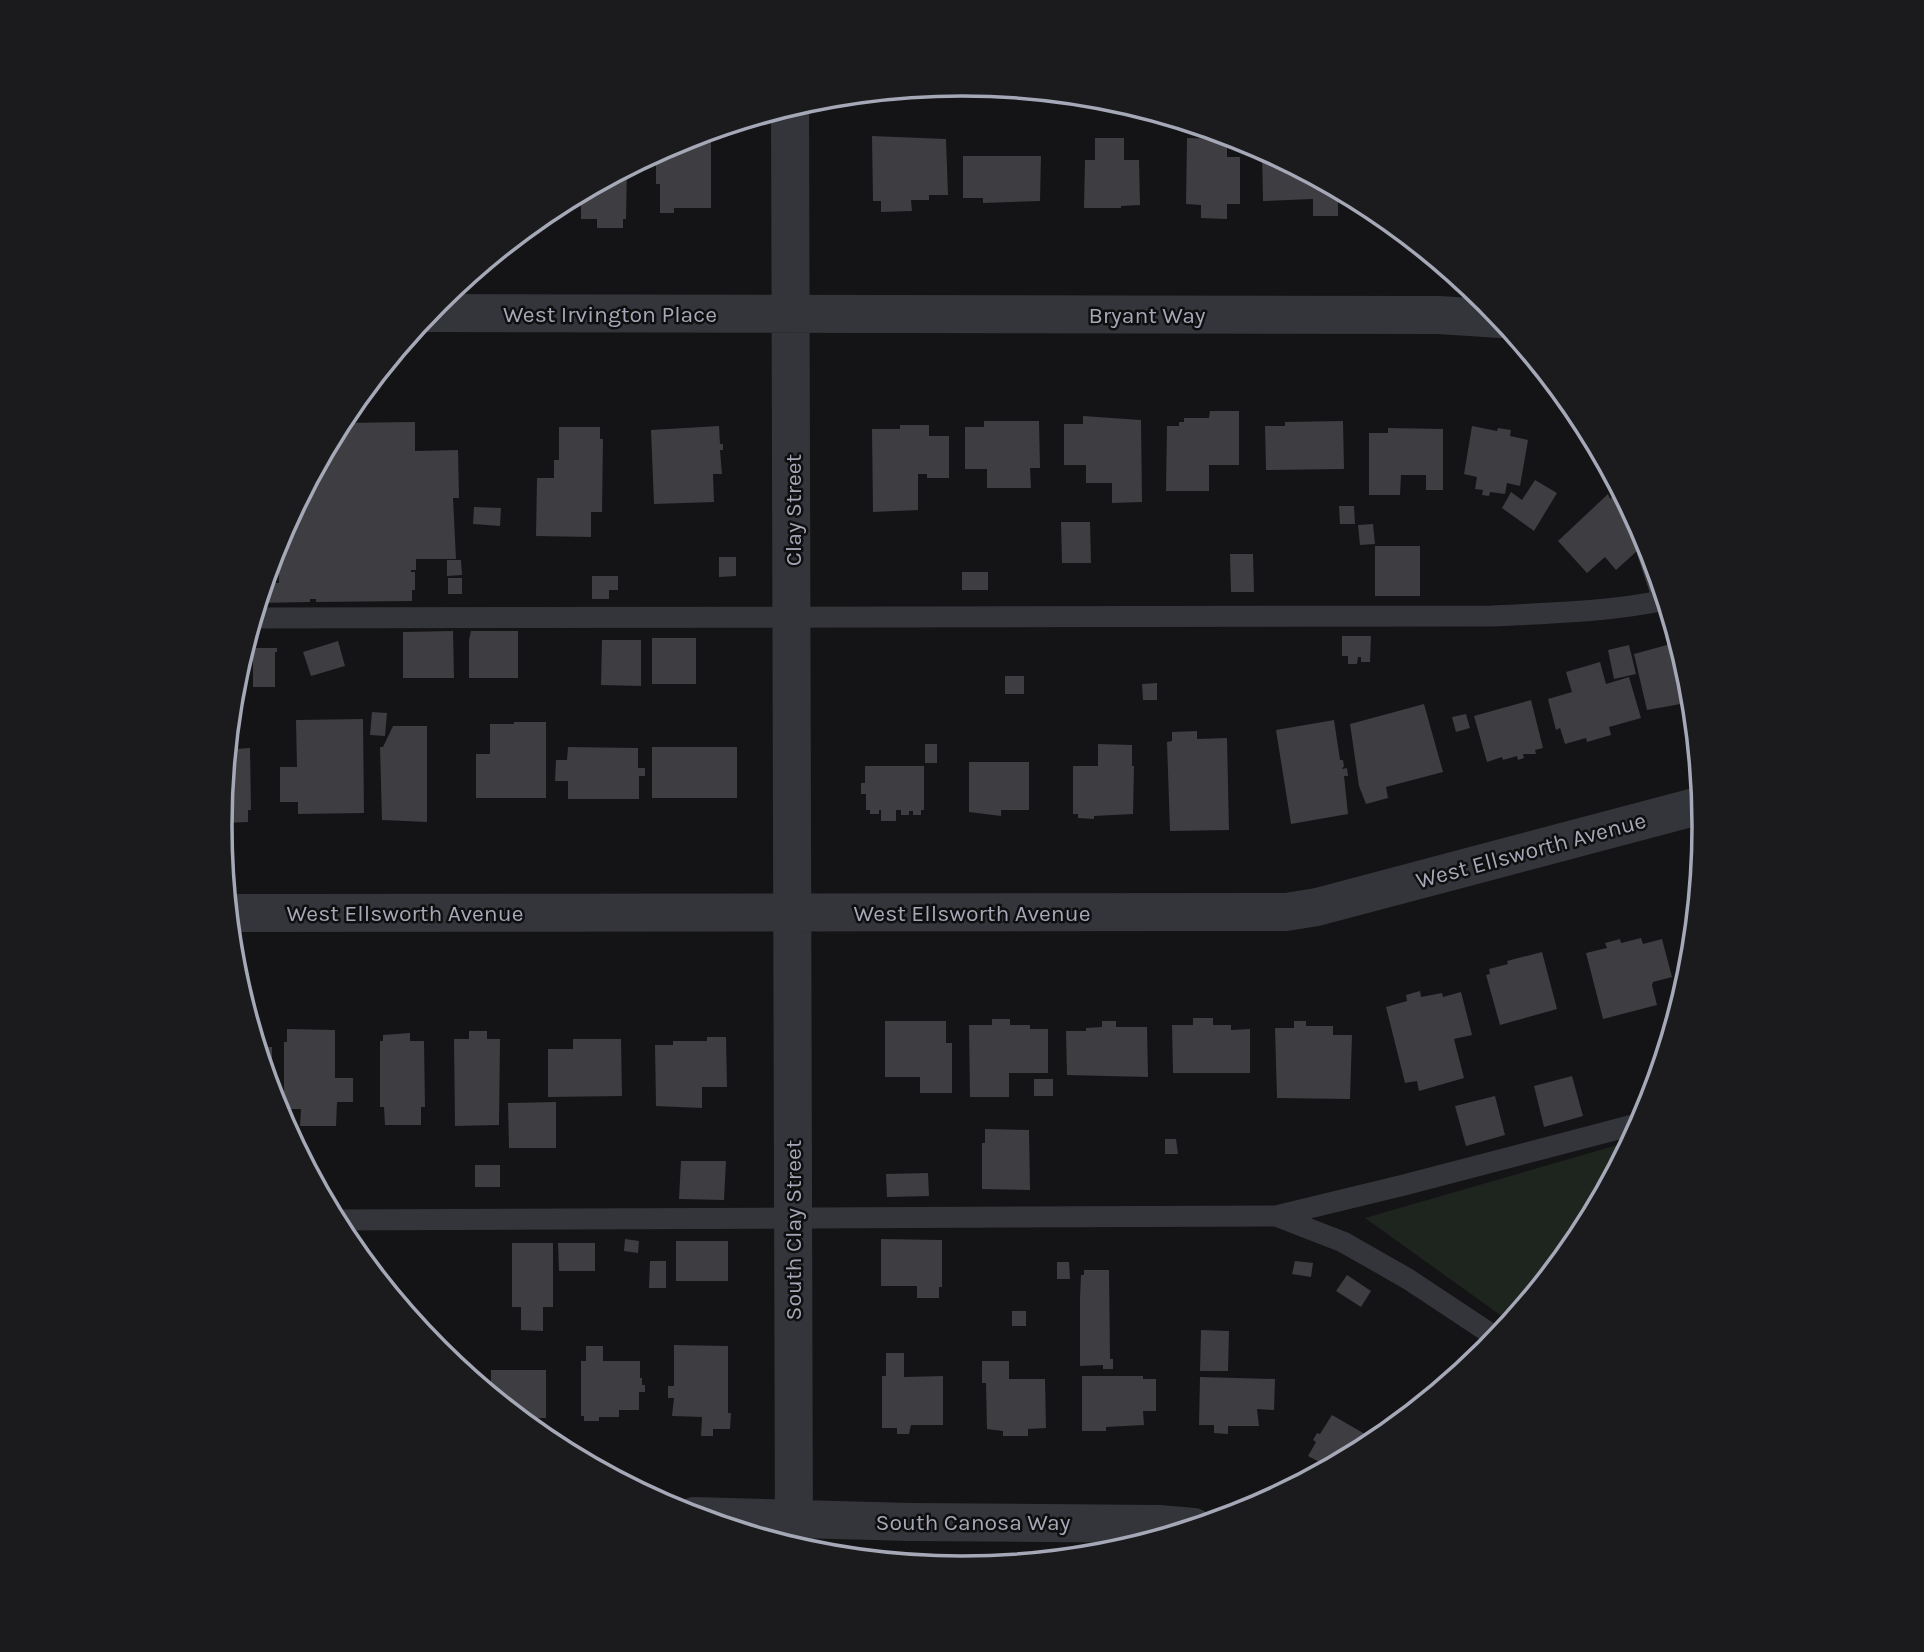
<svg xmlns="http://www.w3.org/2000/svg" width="1924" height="1652" font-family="Karla,sans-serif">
<rect width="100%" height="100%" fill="#141315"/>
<path fill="#1e251f" d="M1631,1141L1579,1239L1510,1322L1365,1218Z"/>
<path fill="#3e3d42" d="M706,132H711V208H674V213H660V184H656V152L678,140Z
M872,136L946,139L948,195H929V200H911L912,211L881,212V201H873Z
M1095,138H1124V160H1139L1140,205L1121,206V208H1084L1085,160H1095Z
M1187,138L1227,139V157H1240V204H1227V219L1201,218V205L1186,204Z
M1264,150L1342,192V197H1338V216H1313V199L1263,201L1262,151Z
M963,156H1041L1040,201L983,203V198H963Z
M627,168L626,219H623V228H597V219H581V203H571V198Z
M1210,411H1239V465H1209V491H1166L1167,426H1179V422H1184V418H1209Z
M1083,416L1141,420L1142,502L1112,503V483H1086V465H1064V424H1083Z
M984,421H1039L1040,468H1030L1031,488H987V469H965V427H984Z
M1343,421L1344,469L1266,470L1265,426H1285V422Z
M415,422V451L458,450L459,498H453L456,559H416V570H411V572H415V590H412V601L316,602V599H310V602L258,603L264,583H279L278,539L340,423Z
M900,425H929V436H949V478H927V474H918V510L873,512L872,429H900Z
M719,426L720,444H723V450H720L722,474H713L714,502L654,504L651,430Z
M1472,426L1497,431L1498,428L1511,430L1510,436L1528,440L1520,486L1507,483L1505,494L1490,492L1489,496L1482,495L1483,490L1475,489L1477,477L1464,474Z
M559,427H600V439H603L602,512H591V537L536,536L537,478H554V460H559Z
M1388,428L1443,429V490H1426V475H1401L1400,495H1369V433H1388Z
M1535,480L1557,493L1534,531L1502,508L1511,492L1522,500Z
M1608,494L1610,499L1614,495L1633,515L1647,542L1616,570L1605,557L1587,573L1558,541Z
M1339,506H1354L1355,524H1340Z
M474,507L501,508L500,526L473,524Z
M1061,522H1090L1091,563H1062Z
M1373,524L1375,544L1360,545L1358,525Z
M1375,546H1420V596H1375Z
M1650,550L1662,589L1650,593L1637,554Z
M1230,554H1253L1254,592H1231Z
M719,557H736V576L719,577Z
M447,560H461L462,575L447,576Z
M962,572H988V590H962Z
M592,576H618V590H609V599H592Z
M448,578H462V594H448Z
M1672,623L1677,638L1666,640L1663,624Z
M453,631L454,678H403V632Z
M471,631H518V678H469V640Z
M1342,636H1371L1370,662H1361V657H1358L1357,664H1348V656H1342Z
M652,638H696V684H652Z
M602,640H641V686L601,685Z
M338,641L345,666L311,676L303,652Z
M1678,642L1690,682L1692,702L1647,710L1634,654Z
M1629,645L1636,674L1614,679L1608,650Z
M253,648H277V652H275V687H253Z
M1600,662L1606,684L1629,677L1641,718L1609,727L1611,735L1587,742L1586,738L1565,744L1560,728L1556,730L1548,699L1572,692L1566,672Z
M1005,676H1024V694H1005Z
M1157,683V700H1143L1142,684Z
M1531,700L1543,748L1535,750L1536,754H1523L1524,758L1518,760L1517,756L1503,760L1502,757L1487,762L1474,716Z
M1424,704L1443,772L1386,787L1388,798L1366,804L1359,786L1350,724Z
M372,712L387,713L385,736L370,735Z
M1466,714L1470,728L1456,732L1452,717Z
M363,719L364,813L298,814V802H280V767H297L296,720Z
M1334,720L1340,760H1343L1344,766L1342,769L1347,768L1348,776H1344L1348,814L1291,824L1276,730Z
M514,722H546V798H476V754H490V724H514Z
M393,726H427V822L382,820L380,747H383Z
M1197,731V739L1227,738L1229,830L1170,831L1167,742L1172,741V732Z
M235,738V749L250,748L251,810H248V822L220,823L229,739Z
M925,744H937V763H925Z
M1098,744L1132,745V766H1134L1133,814L1094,816V819L1078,818V814H1073V766H1098Z
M568,747L638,748V768H645V776H639V799H568V781H555L556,760H567Z
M652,747H737V798H652Z
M969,762H1029V810H1001V816L969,812Z
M865,766H924V810H921V815H913V811H909V815H901V810H896V821H881V810H879V814H870V810H866V794H861V783H865Z
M1641,938L1643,944L1662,939L1672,977L1653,982L1652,985L1657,1005L1603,1019L1586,953L1607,948L1605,943L1620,939L1621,943Z
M1542,952L1557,1009L1500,1025L1486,975L1490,974L1489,969L1508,964L1507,961Z
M1420,991L1421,997L1442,993L1443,997L1461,992L1472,1035L1454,1039L1464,1078L1419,1091L1417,1081L1405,1083L1386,1007L1407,1001L1406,995Z
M1193,1018H1213V1025H1231V1030L1250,1029V1073H1173L1172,1025H1193Z
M992,1019H1010V1025H1030V1029H1048V1073H1009V1097H970L969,1025H992Z
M885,1021H946V1043H952V1093H920V1077H885Z
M1102,1021H1116V1027H1147L1148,1077L1067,1075L1066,1031H1086V1028L1102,1027Z
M1294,1021H1306V1026H1333V1035H1352L1350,1099L1277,1098L1275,1028H1294Z
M287,1029L335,1030V1078H353V1102H337L336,1126H300L301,1109H284V1042H287Z
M469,1031H487V1039H500L499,1125L455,1126L454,1039H469Z
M410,1033V1041H424L425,1107H421V1125H385L384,1107H380V1041H383V1035Z
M707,1037H726L727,1087H702V1108L656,1106L655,1045H673V1041H707Z
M573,1039H621L622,1096L548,1097V1049H573Z
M257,1047H272V1093H271Z
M1572,1076L1583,1116L1544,1127L1534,1086Z
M1034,1079H1053V1096H1034Z
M1495,1096L1505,1135L1466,1146L1455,1106Z
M556,1102V1148H509L508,1103Z
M985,1129L1029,1130L1030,1190L982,1189V1143H985Z
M1165,1139H1176L1178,1154H1165Z
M681,1161H726L724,1200L679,1199Z
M475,1165H500V1187H475Z
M928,1173L929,1196L887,1197L886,1174Z
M625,1239L639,1241L638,1253L624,1251Z
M881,1239L942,1240V1287H939V1298H917V1286H881Z
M676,1241H728V1281H676Z
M512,1243H553V1307H543V1331L521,1330V1307H512Z
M558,1243H595V1271H559Z
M650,1261H666V1288H649Z
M1295,1261L1313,1263L1311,1277L1292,1274Z
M1057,1262H1069L1070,1279H1057Z
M1084,1270H1109L1110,1359H1113V1369H1103V1365L1080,1366V1298L1081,1275H1084Z
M1347,1275L1371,1291L1361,1307L1336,1291Z
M1012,1311H1026V1326H1012Z
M1201,1330L1229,1331L1228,1371H1200Z
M674,1345L728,1346V1413H731L730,1429H713V1436H701L702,1417L672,1416L674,1398H668V1386H674Z
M586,1346H603V1361H640V1378H642V1385H645V1392H639V1410H619V1417H599V1421H584V1416H581V1361H586Z
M886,1353H904V1377L943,1376V1425H911L909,1434H897V1428H882V1376H886Z
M982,1361H1009V1379H1045L1046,1428L1028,1429V1436H1003V1431L987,1429L986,1383H982Z
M491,1370H546V1418H526V1424L484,1389V1385H491Z
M1082,1376H1143V1379H1156V1411H1143L1144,1425L1106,1427V1431H1082Z
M1200,1377L1275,1379L1274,1410L1257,1409L1259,1426H1228V1434L1214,1433V1425H1199Z
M1332,1415L1377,1441L1329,1467L1308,1456L1316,1442L1313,1440L1317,1433L1320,1434Z"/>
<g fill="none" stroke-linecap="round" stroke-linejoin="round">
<path stroke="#34353a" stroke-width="21" d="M253,618L1492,616C1550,613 1609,612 1665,600
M1276,1216L1343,1242L1408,1279L1497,1338
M335,1220L1276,1216L1404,1185L1641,1123"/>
<path stroke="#34353a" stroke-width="38" d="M790,107L794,1547
M428,313L1439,315L1501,319
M229,913L1286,912L1317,907L1702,805
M694,1516L910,1522L1159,1524L1194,1527"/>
</g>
<g text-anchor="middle" stroke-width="5" stroke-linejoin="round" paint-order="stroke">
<g font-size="23" fill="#a5a8b6" stroke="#0f0e10">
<text x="610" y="322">West Irvington Place</text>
<text x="1147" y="323">Bryant Way</text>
<text transform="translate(793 510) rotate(-90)" y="8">Clay Street</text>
<text transform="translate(1531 850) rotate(-15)" y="8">West Ellsworth Avenue</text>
<text x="405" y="921">West Ellsworth Avenue</text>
<text x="972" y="921">West Ellsworth Avenue</text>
<text transform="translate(793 1230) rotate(-90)" y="8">South Clay Street</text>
<text x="973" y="1530">South Canosa Way</text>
</g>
</g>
<path d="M0 0H1924V1652H0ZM232 826a730 730 0 1 1 1460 0a730 730 0 1 1-1460 0Z" fill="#1b1a1d" fill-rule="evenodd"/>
<path fill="none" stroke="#a5a8b6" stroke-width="3.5" d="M232 826a730 730 0 1 1 1460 0a730 730 0 1 1-1460 0Z"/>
</svg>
